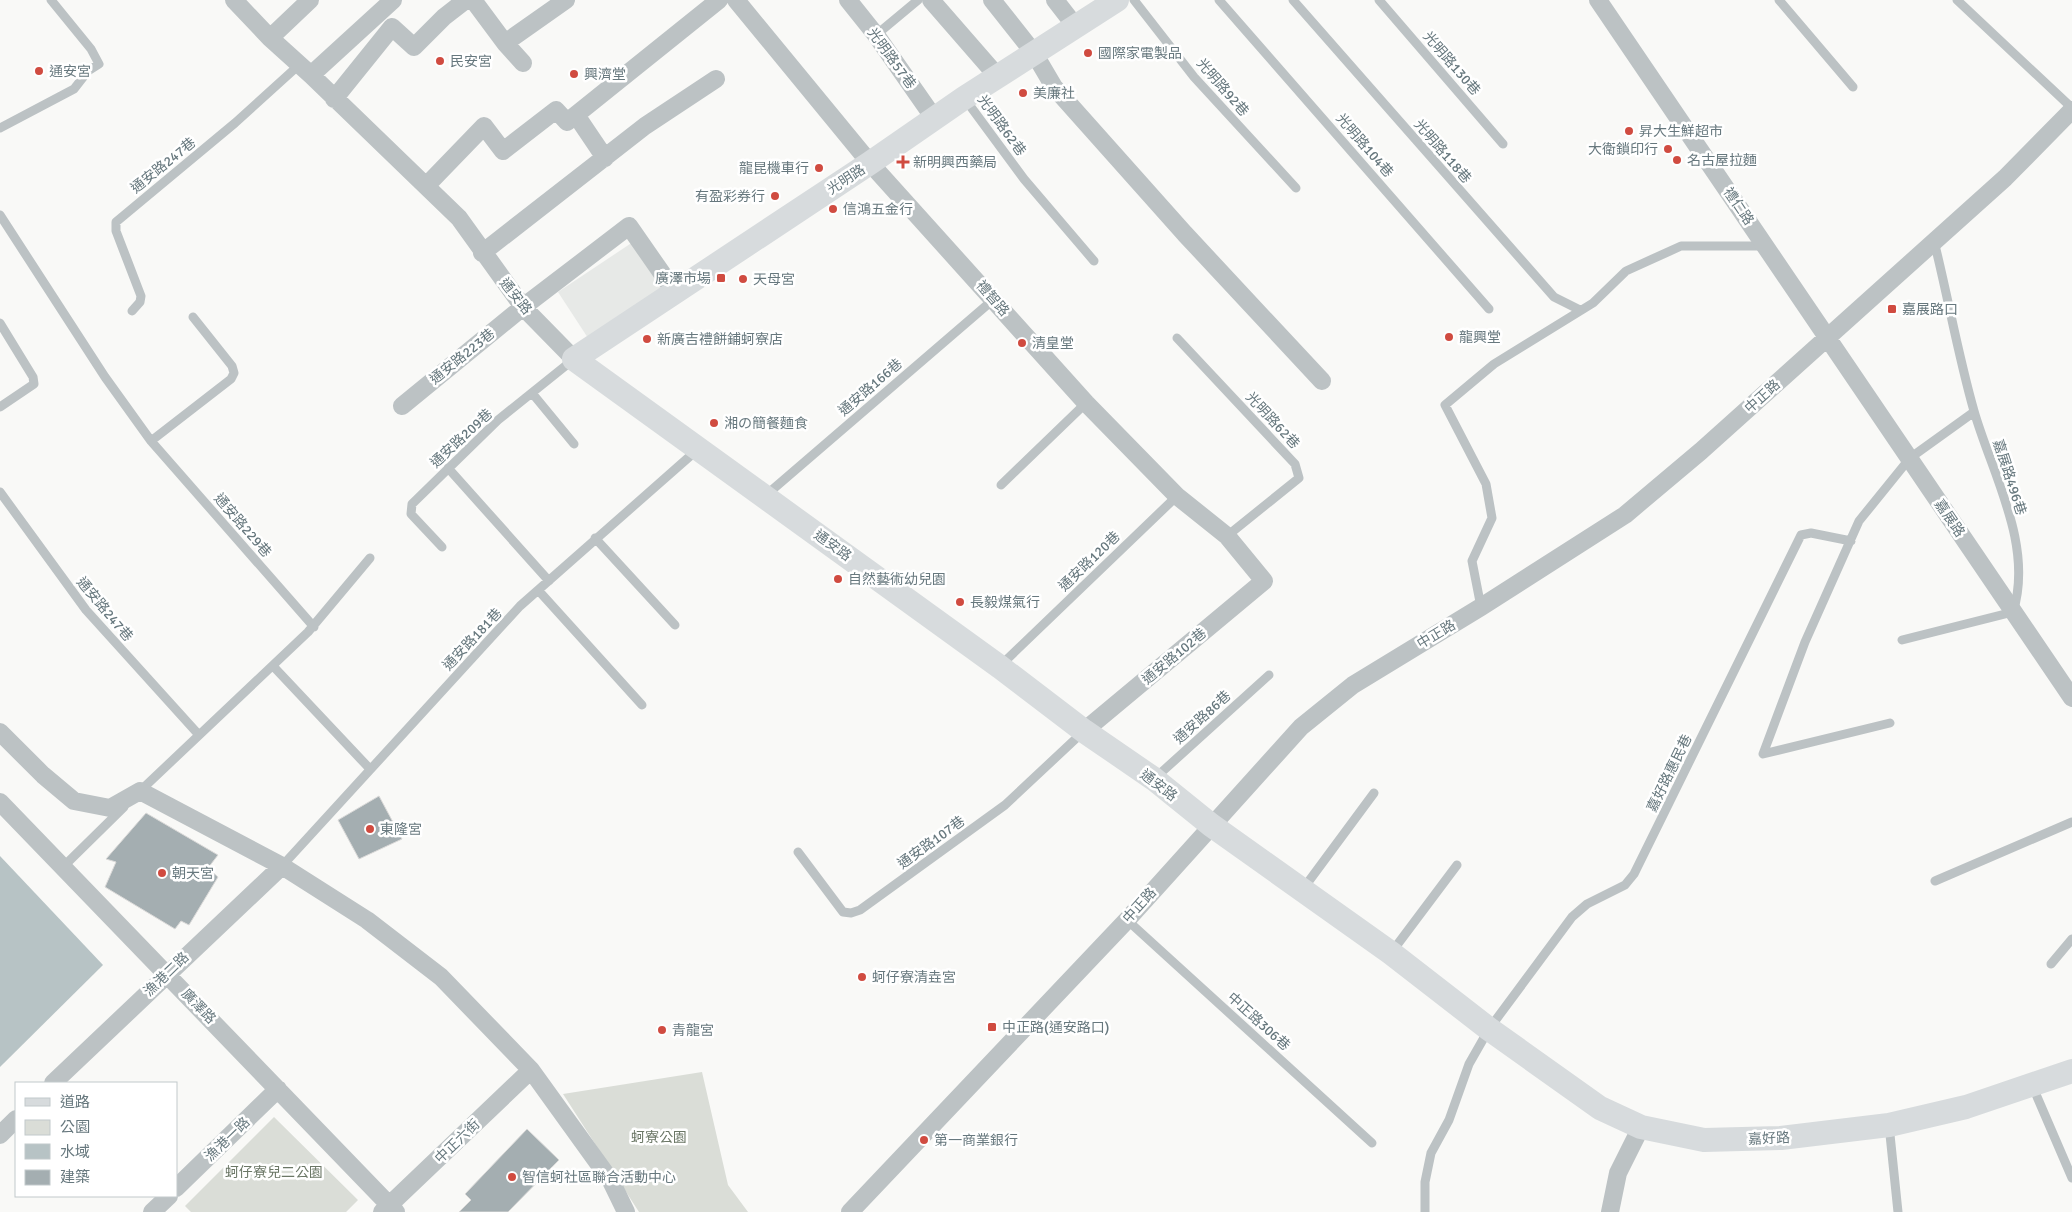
<svg xmlns="http://www.w3.org/2000/svg" width="2072" height="1212" font-family="Signika,'Noto Sans TC','Noto Sans JP',sans-serif">
<rect width="100%" height="100%" fill="#f9f9f7"/>
<path fill="#e7e9e7" d="M633,242L663,288L588,338L558,292Z"/>
<path fill="#daddd7" d="M702,1072L728,1185L748,1212H639L563,1094Z
M274,1117L358,1200L346,1212H191L185,1206Z"/>
<path fill="#b7c3c5" d="M0,856L103,965L0,1067Z"/>
<path fill="#a4aeb1" stroke="#dbdad9" d="M379,796L402,839L359,859L338,820Z
M146,813L218,855L208,868L218,877L189,925L181,921L175,929L105,887L116,862L106,859Z
M527,1129L559,1160L508,1212H459L471,1200L465,1194Z"/>
<g fill="none" stroke-linecap="round" stroke-linejoin="round">
<path stroke="#bcc2c4" stroke-width="9" d="M1134,0L1194,77L1296,188
M1219,0L1489,309
M1293,0L1554,297L1580,310
M1379,0L1503,144
M1779,0L1853,87
M1957,0L2072,108
M876,35L918,0
M965,99L1024,179L1094,261
M0,128L74,89L88,71L99,64L91,49L51,0
M0,215L105,377L151,441L314,627
M132,311L140,302L141,296L116,231V222L235,123L299,65
M0,323L33,377L34,384L0,407
M1177,338L1295,464L1299,478L1227,536
M532,393L574,444
M151,441L231,379L234,373L232,366L193,317
M448,468L549,581
M1001,485L1086,403
M0,492L86,610L199,735
M765,496L994,299
M595,538L675,625
M442,547L411,514L412,504L498,420L574,359
M538,590L642,705
M1481,607L1472,561L1492,518L1486,484L1445,405L1494,364L1593,303L1626,271L1681,246H1766
M1902,640L2013,612C2034,545 1992,474 1974,411C1958,355 1948,297 1934,241
M273,666L370,769
M1000,666L1177,496
M1763,754L1805,642L1859,521L1910,458L1974,412
M1763,754L1890,723
M1154,779L1269,675
M139,792L308,632L370,558
M798,852L843,912L851,913L860,910L1005,805L1084,731
M64,866L124,807
M282,866L520,606L697,450
M1935,881L2072,822
M1303,889L1374,793
M1127,920L1372,1143
M1391,953L1457,865
M2051,964L2072,939
M2032,1085L2072,1178
M1889,1125L1898,1212
M1425,1212V1182L1431,1153L1449,1120L1469,1064L1489,1029L1572,917L1587,904L1625,885L1634,874L1801,535L1811,533L1851,541"/>
<path stroke="#bcc2c4" stroke-width="18" d="M234,0L270,38L311,75L459,218L523,307L574,359
M473,0L505,43L566,0
M736,0L870,163L1086,403L1177,496L1227,536L1264,581L1084,731
M848,0L876,35L934,118
M931,0L998,77
M992,0L1034,53L1054,87L1185,234L1322,381
M1055,0L1076,27
M1598,0L2072,698
M270,38L310,0
M505,43L523,63
M311,75L393,0
M334,99L392,27L414,47L444,17L466,0
M576,115L605,158
M426,186L484,126L503,151L556,110L567,122L719,0
M482,253L645,126L716,79
M402,406L523,307L629,226L675,292
M0,732L43,775L74,801L110,808L140,791L282,866L367,920L441,977L531,1070L611,1181L626,1212
M0,802L396,1212
M53,1083L282,866
M0,1135L16,1119
M176,1188L278,1089
M152,1212L169,1196
M382,1212L531,1070
M850,1212L1127,920L1301,727L1353,685L1481,607L1625,515L1701,451L2005,178L2072,110
M1610,1212L1618,1173L1641,1127"/>
<path stroke="#d7dbdd" stroke-width="24" d="M1117,0L964,98L870,163L574,359L1000,667L1084,731L1154,779L1211,825L1391,953L1489,1029L1600,1108L1641,1127L1704,1140L1781,1138L1889,1125L1966,1107L2072,1071"/>
</g>
<g fill="#d04b40" stroke="#fff" stroke-width="2">
<circle cx="1088" cy="53" r="5"/>
<circle cx="440" cy="61" r="5"/>
<circle cx="39" cy="71" r="5"/>
<circle cx="574" cy="74" r="5"/>
<circle cx="1023" cy="93" r="5"/>
<circle cx="1629" cy="131" r="5"/>
<circle cx="1668" cy="149" r="5"/>
<circle cx="1677" cy="160" r="5"/>
<path d="M900.5 154.5h5v5h5v5h-5v5h-5v-5h-5v-5h5z"/>
<circle cx="819" cy="168" r="5"/>
<circle cx="775" cy="196" r="5"/>
<circle cx="833" cy="209" r="5"/>
<rect x="716" y="273" width="10" height="10" rx="2.5"/>
<circle cx="743" cy="279" r="5"/>
<rect x="1887" y="304" width="10" height="10" rx="2.5"/>
<circle cx="1449" cy="337" r="5"/>
<circle cx="647" cy="339" r="5"/>
<circle cx="1022" cy="343" r="5"/>
<circle cx="714" cy="423" r="5"/>
<circle cx="838" cy="579" r="5"/>
<circle cx="960" cy="602" r="5"/>
<circle cx="370" cy="829" r="5"/>
<circle cx="162" cy="873" r="5"/>
<circle cx="862" cy="977" r="5"/>
<rect x="987" y="1022" width="10" height="10" rx="2.5"/>
<circle cx="662" cy="1030" r="5"/>
<circle cx="924" cy="1140" r="5"/>
<circle cx="512" cy="1177" r="5"/>
</g>
<g text-anchor="middle" stroke-width="5" stroke-linejoin="round" paint-order="stroke">
<g font-size="14" fill="#67787e" stroke="#fff" text-anchor="start">
<text x="1098" y="58">國際家電製品</text>
<text x="450" y="66">民安宮</text>
<text x="49" y="76">通安宮</text>
<text x="584" y="79">興濟堂</text>
<text x="1033" y="98">美廉社</text>
<text x="1639" y="136">昇大生鮮超市</text>
<text x="1658" y="154" text-anchor="end">大衛鎖印行</text>
<text x="1687" y="165">名古屋拉麵</text>
<text x="913" y="167">新明興西藥局</text>
<text x="809" y="173" text-anchor="end">龍昆機車行</text>
<text x="765" y="201" text-anchor="end">有盈彩券行</text>
<text x="843" y="214">信鴻五金行</text>
<text x="711" y="283" text-anchor="end">廣澤市場</text>
<text x="753" y="284">天母宮</text>
<text x="1902" y="314">嘉展路口</text>
<text x="1459" y="342">龍興堂</text>
<text x="657" y="344">新廣吉禮餅鋪蚵寮店</text>
<text x="1032" y="348">清皇堂</text>
<text x="724" y="428">湘の簡餐麵食</text>
<text x="848" y="584">自然藝術幼兒園</text>
<text x="970" y="607">長毅煤氣行</text>
<text x="380" y="834">東隆宮</text>
<text x="172" y="878">朝天宮</text>
<text x="872" y="982">蚵仔寮清垚宮</text>
<text x="1002" y="1032">中正路(通安路口)</text>
<text x="672" y="1035">青龍宮</text>
<text x="934" y="1145">第一商業銀行</text>
<text x="522" y="1182">智信蚵社區聯合活動中心</text>
</g>
<g font-size="14" fill="#67787e" stroke="#fff">
<text transform="translate(892 58) rotate(54)" y="5">光明路57巷</text>
<text transform="translate(1452 63) rotate(49)" y="5">光明路130巷</text>
<text transform="translate(1223 87) rotate(49)" y="5">光明路92巷</text>
<text transform="translate(1002 125) rotate(54)" y="5">光明路62巷</text>
<text transform="translate(1365 145) rotate(49)" y="5">光明路104巷</text>
<text transform="translate(1443 151) rotate(49)" y="5">光明路118巷</text>
<text transform="translate(163 165) rotate(-39)" y="5">通安路247巷</text>
<text transform="translate(846 179) rotate(-33)" y="5">光明路</text>
<text transform="translate(1739 206) rotate(56)" y="5">禮仁路</text>
<text transform="translate(516 296) rotate(51)" y="5">通安路</text>
<text transform="translate(993 298) rotate(49)" y="5">禮智路</text>
<text transform="translate(462 356) rotate(-39)" y="5">通安路223巷</text>
<text transform="translate(870 387) rotate(-41)" y="5">通安路166巷</text>
<text transform="translate(1762 396) rotate(-42)" y="5">中正路</text>
<text transform="translate(1273 420) rotate(47)" y="5">光明路62巷</text>
<text transform="translate(461 438) rotate(-43)" y="5">通安路209巷</text>
<text transform="translate(2010 477) rotate(72)" y="5">嘉展路496巷</text>
<text transform="translate(1950 518) rotate(56)" y="5">嘉展路</text>
<text transform="translate(243 525) rotate(49)" y="5">通安路229巷</text>
<text transform="translate(833 545) rotate(36)" y="5">通安路</text>
<text transform="translate(1089 561) rotate(-44)" y="5">通安路120巷</text>
<text transform="translate(105 609) rotate(50)" y="5">通安路247巷</text>
<text transform="translate(1436 634) rotate(-31)" y="5">中正路</text>
<text transform="translate(472 639) rotate(-47)" y="5">通安路181巷</text>
<text transform="translate(1174 656) rotate(-40)" y="5">通安路102巷</text>
<text transform="translate(1202 717) rotate(-42)" y="5">通安路86巷</text>
<text transform="translate(1669 773) rotate(-64)" y="5">嘉好路惠民巷</text>
<text transform="translate(1159 785) rotate(37)" y="5">通安路</text>
<text transform="translate(931 842) rotate(-36)" y="5">通安路107巷</text>
<text transform="translate(1139 905) rotate(-48)" y="5">中正路</text>
<text transform="translate(166 974) rotate(-44)" y="5">漁港二路</text>
<text transform="translate(199 1006) rotate(46)" y="5">廣澤路</text>
<text transform="translate(1259 1021) rotate(42)" y="5">中正路306巷</text>
<text transform="translate(1769 1138) rotate(-3)" y="5">嘉好路</text>
<text transform="translate(227 1139) rotate(-44)" y="5">漁港一路</text>
<text transform="translate(457 1141) rotate(-44)" y="5">中正六街</text>
</g>
<g font-size="14" fill="#6b7766" stroke="#fff">
<text x="659" y="1142">蚵寮公園</text>
<text x="274" y="1177">蚵仔寮兒二公園</text>
</g>
</g>
<rect x="15" y="1082" width="162" height="115" fill="#ffffff" stroke="#c2c9cb"/>
<rect x="25" y="1098" width="25" height="8" fill="#d7dbdd" stroke="#c2c9cb"/>
<text x="60" y="1107" font-size="15" fill="#67787e">道路</text>
<rect x="25" y="1120" width="25" height="15" fill="#daddd7" stroke="#c2c9cb"/>
<text x="60" y="1132" font-size="15" fill="#67787e">公園</text>
<rect x="25" y="1144" width="25" height="15" fill="#b7c3c5" stroke="#c2c9cb"/>
<text x="60" y="1157" font-size="15" fill="#67787e">水域</text>
<rect x="25" y="1170" width="25" height="15" fill="#a4aeb1" stroke="#c2c9cb"/>
<text x="60" y="1182" font-size="15" fill="#67787e">建築</text>
</svg>
